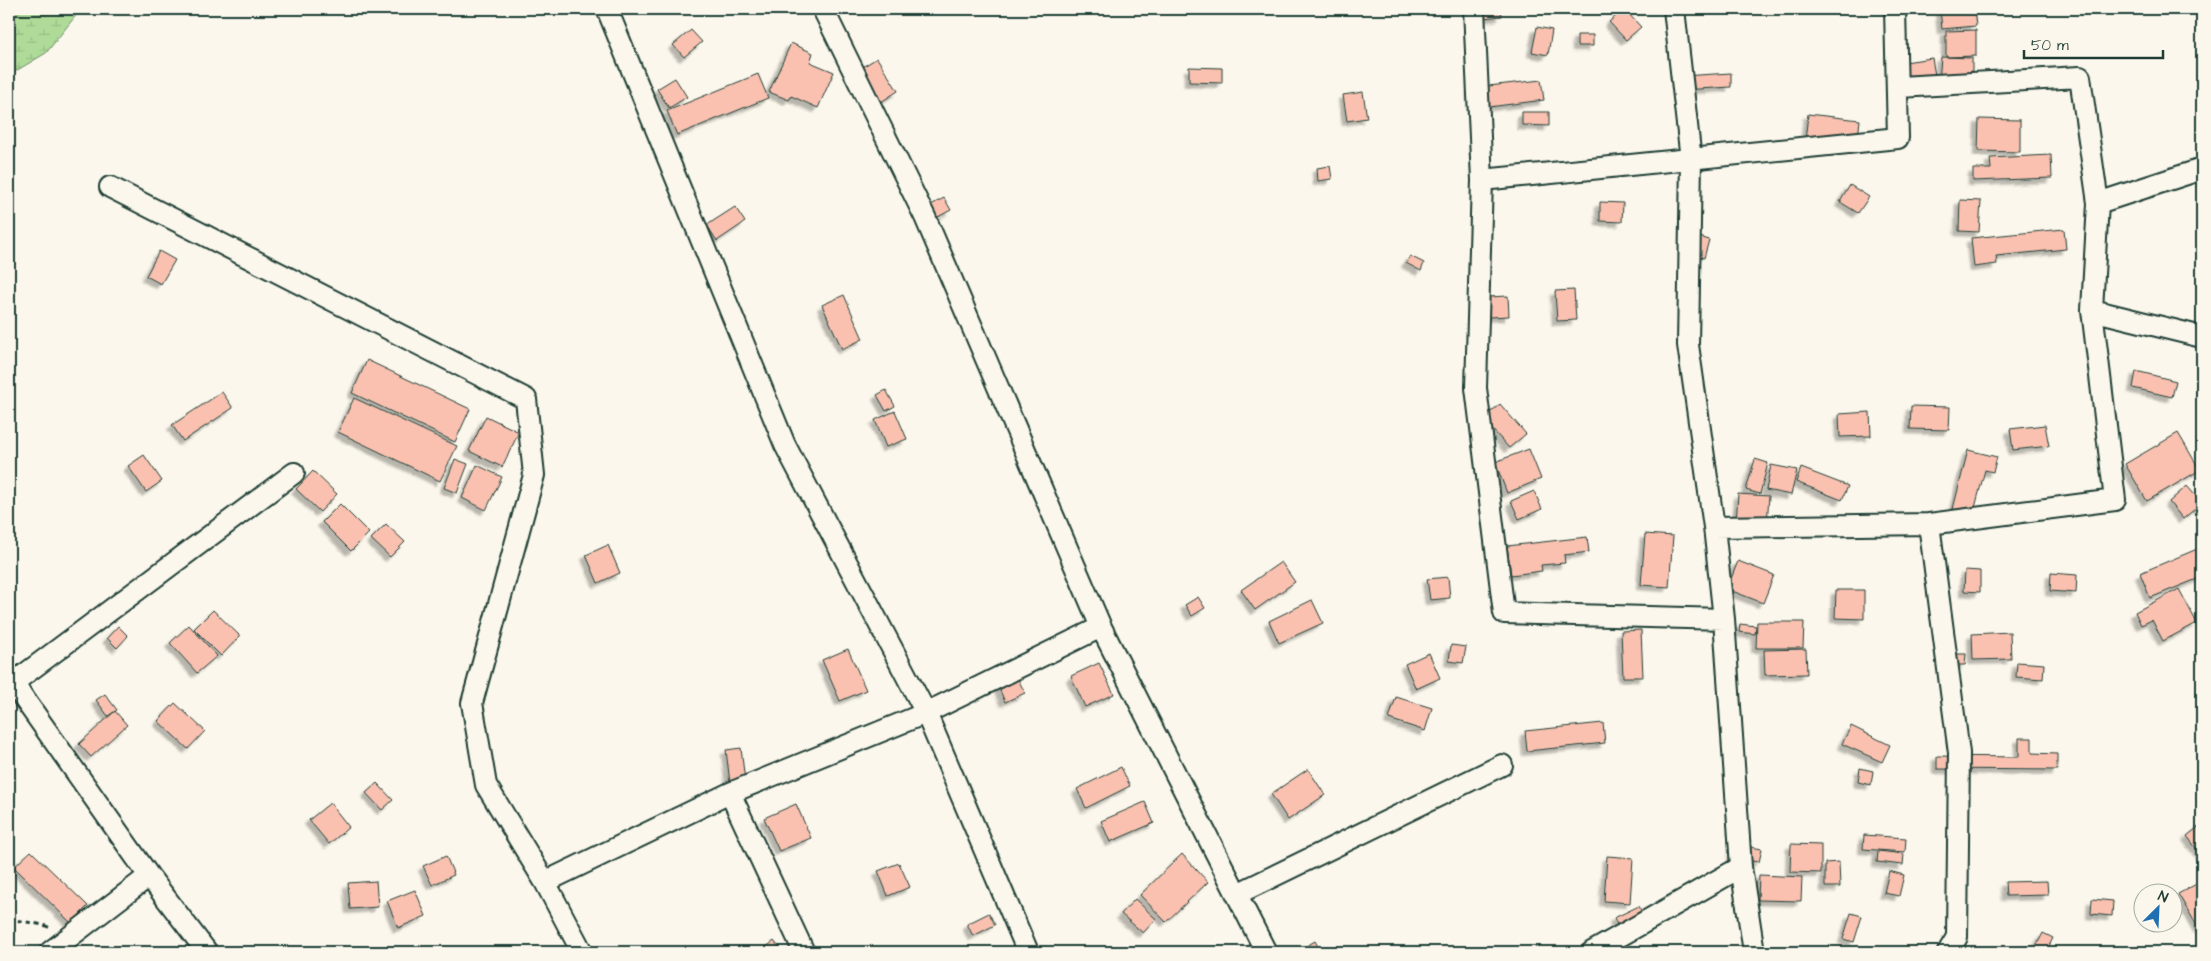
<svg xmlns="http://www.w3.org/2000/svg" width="2211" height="961" font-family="'Architects Daughter',sans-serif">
<defs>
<pattern id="wetland-marsh" width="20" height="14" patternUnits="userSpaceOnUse" patternTransform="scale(1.25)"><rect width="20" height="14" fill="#afdb99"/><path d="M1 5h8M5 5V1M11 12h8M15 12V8" fill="none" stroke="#96bd84"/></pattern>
<filter id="shadow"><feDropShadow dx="-4.5" dy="4.5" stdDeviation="1" flood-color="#0004"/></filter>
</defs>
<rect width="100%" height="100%" fill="#fbf7ec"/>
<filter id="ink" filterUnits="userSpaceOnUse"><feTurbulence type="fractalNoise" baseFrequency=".02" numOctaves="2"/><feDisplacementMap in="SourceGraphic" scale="10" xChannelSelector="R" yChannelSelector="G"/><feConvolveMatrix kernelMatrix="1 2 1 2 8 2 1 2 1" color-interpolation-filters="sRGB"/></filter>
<g filter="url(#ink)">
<path fill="url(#wetland-marsh)" stroke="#678c66" d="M9,9H81L46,53L9,75Z"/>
<path fill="#fac1b0" stroke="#1f3d34" filter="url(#shadow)" d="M1482,9H1501L1502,16L1483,18Z
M1624,9L1641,27L1626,40L1609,22Z
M1940,9H1974L1976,26L1942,29Z
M1537,27L1552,30L1548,55L1532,52Z
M691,30L702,42L684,57L673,45Z
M1976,30V56L1946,57V31Z
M1577,35H1593V46H1577Z
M791,43L813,53L810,62L834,72L818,108L791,96L789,100L769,92Z
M1941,57L1972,58V83L1939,82Z
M877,58L898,91L878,104L856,71Z
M1932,58L1937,87L1902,92L1898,63Z
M1189,67L1222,68V83L1189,82Z
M1731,73V87L1682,90V76Z
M758,74L768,98L677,135L667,111Z
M675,78L687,97L669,108L657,89Z
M1541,80L1544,100L1473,109L1471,88Z
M1363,92L1367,118L1347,121L1343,95Z
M1522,112H1549V126L1522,125Z
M1808,114L1860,120L1857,147L1805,141Z
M1979,119L2020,120V152L1978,151Z
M2051,155L2052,178L1973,181V169H1991L1990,158Z
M1330,166L1332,179L1318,181L1317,168Z
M1850,185L1869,197L1858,213L1840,202Z
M944,198L951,210L936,218L929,206Z
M1960,200L1981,201L1979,232L1959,231Z
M1600,202L1623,203L1622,222L1600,221Z
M735,207L745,222L717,241L707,225Z
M2064,229L2066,249L1996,256L1997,264L1974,267L1971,238Z
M1688,233L1709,240L1704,258L1683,252Z
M159,251L175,260L161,284L146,276Z
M1410,256L1424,263L1421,271L1406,263Z
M1574,290L1576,320L1557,321L1555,291Z
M844,295L863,339L842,349L822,305Z
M1508,296L1509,316L1489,317L1488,297Z
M367,360L470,409L455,442L352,393Z
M2136,371L2176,381L2172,397L2133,388Z
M886,390L895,406L886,411L877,395Z
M222,392L233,408L183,441L172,425Z
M354,398L457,446L440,481L338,432Z
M1500,404L1526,434L1509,448L1483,419Z
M1911,406L1950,407L1949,430L1910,429Z
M895,411L907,439L886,447L875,420Z
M1870,412L1871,436L1840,437L1839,414Z
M486,416L519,432L502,467L469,451Z
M2045,425L2049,446L2013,450L2010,429Z
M2178,433L2200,470L2147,501L2125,464Z
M1529,449L1541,479L1507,493L1495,462Z
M1968,450L1997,457L1993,472L1985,470L1973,515L1953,509Z
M144,455L162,481L146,492L128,466Z
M455,459L468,464L457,493L444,488Z
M1755,459L1768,463L1760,494L1746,490Z
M477,465L502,477L486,510L462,498Z
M1771,465L1797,470L1791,495L1766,490Z
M1801,468L1848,486L1842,500L1796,482Z
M313,471L337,494L320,512L296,489Z
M2187,486L2202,503L2183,519L2169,502Z
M1534,491L1542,509L1519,519L1511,501Z
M1738,494L1769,496L1767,524L1736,523Z
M340,504L369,533L351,551L322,522Z
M386,524L405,542L390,557L371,539Z
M1645,534L1673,536L1669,587L1641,585Z
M1587,537L1589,552L1564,555L1565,563L1541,565L1542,571L1511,575L1507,546Z
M608,545L620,573L598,583L586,555Z
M2202,547V577L2150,598L2140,573Z
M1738,561L1774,575L1763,603L1727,589Z
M1281,562L1295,582L1255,610L1241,590Z
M1965,570L1980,571V592L1964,591Z
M2051,573L2077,575L2076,593L2050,591Z
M1448,577L1450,598L1430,600L1427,579Z
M2179,589L2197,623L2163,641L2152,620L2141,625L2135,612Z
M1836,590H1864V619L1835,618Z
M1198,597L1205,608L1192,616L1185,605Z
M1312,600L1323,623L1279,643L1269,621Z
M213,610L240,636L221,656L194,629Z
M1757,622H1804L1803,648H1756Z
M1740,624L1756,626L1755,634L1739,632Z
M189,625L217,656L197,673L170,643Z
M118,626L128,636L117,648L107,638Z
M1641,630L1643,677H1623L1621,631Z
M2010,632L2011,659L1973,660L1972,634Z
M1451,645L1466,647L1463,663L1449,661Z
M848,649L866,690L840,701L822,660Z
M1806,649L1807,674L1765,675L1764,650Z
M1429,653L1440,678L1416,689L1405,664Z
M1948,654H1966L1965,665H1948Z
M2017,662L2044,664L2043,679L2016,677Z
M1099,663L1114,694L1085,707L1071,676Z
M1017,677L1025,693L1005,702L998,686Z
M105,694L117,710L108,716L96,700Z
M1396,697L1432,708L1425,731L1389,719Z
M175,703L205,731L188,749L158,721Z
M115,711L127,725L91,757L79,744Z
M1603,723L1605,743L1527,751L1525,731Z
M1851,726L1890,745L1882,762L1842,744Z
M2019,738H2032V753L2057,754V770L1937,769V756L2019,757Z
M741,748L745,781L730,783L726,750Z
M1121,767L1130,786L1086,808L1077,789Z
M1860,768L1873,771L1871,785L1858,782Z
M1308,769L1325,795L1288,820L1271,794Z
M377,783L393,800L382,810L366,793Z
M1145,802L1154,823L1110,842L1101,821Z
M330,803L349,827L329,844L309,820Z
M796,804L811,838L779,851L764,818Z
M2202,824V856L2187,836Z
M1864,835L1906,838L1905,852L1863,849Z
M1734,844L1762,849L1759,862L1732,858Z
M1791,844L1821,845V873L1790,872Z
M31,851L88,906L71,923L14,867Z
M1878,851L1904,854L1903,865L1877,862Z
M1182,854L1208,882L1166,922L1140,895Z
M446,856L454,875L432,885L423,866Z
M1607,856L1633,858L1630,903L1604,901Z
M1839,862L1840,887H1825V863Z
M899,863L910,887L888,896L878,871Z
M1889,871L1904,875L1899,896L1884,893Z
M1759,875L1802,877L1801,901L1758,900Z
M376,881L378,907L350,909L348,883Z
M2047,881L2048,895L2006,896L2005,882Z
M2202,881V927L2199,929L2178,894Z
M415,890L426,916L398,928L387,901Z
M1135,899L1156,919L1143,933L1121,914Z
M2092,899L2113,901L2112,916L2091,914Z
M1639,906L1648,926L1623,937L1614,918Z
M989,913L995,925L973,936L967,924Z
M1851,913L1862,916L1854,942L1843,939Z
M2043,933L2053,938L2046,952H2033Z
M774,941L783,952H760Z
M1315,941L1321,952H1299L1298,951Z"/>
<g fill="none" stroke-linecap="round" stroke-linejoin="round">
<defs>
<path id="minor" d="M607,9L785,445L926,713L1028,952
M823,9L925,217L1101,627L1266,952
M1474,9L1482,180L1476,388L1504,613L1724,619
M1674,9L1691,160L1688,345L1714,527L1724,619L1741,867L1754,952
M1482,180L1898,138L1895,9
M110,187L526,399L534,475L472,703L486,785L545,882L582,952
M2098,203L2202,169
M2092,310L2202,337
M1929,524L1959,753L1957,937L1948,952
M1714,527L1929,524L2115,500L2092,310L2098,203L2080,77L1899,87
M730,793L804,952
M545,882L730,793L926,713L1101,627
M1237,894L1502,765
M50,952L149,876
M207,952L149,876L13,683L294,473
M1592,952L1741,867"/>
</defs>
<use href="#minor" stroke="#1f3d34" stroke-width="24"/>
<path stroke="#1f3d34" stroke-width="3" stroke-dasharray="5 4" stroke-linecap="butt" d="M9,919L44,925L50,928"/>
<use href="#minor" stroke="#fbf7ec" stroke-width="20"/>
</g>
</g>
<rect width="2211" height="961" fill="none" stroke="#fbf7ec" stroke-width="30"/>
<rect x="15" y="15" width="2181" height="931" fill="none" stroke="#1f3d34" stroke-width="2" filter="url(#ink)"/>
<g transform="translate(2158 908) rotate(24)"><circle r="24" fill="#fbf7ec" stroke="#a3ada2"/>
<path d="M0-4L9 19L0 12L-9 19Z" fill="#1f6fb2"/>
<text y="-8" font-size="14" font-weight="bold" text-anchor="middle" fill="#1f3d34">N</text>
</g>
<path d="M2024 50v8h139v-8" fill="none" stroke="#1f3d34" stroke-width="2.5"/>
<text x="2031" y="50" font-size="15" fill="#1f3d34" stroke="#fbf7ec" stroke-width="4" paint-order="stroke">50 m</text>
</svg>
